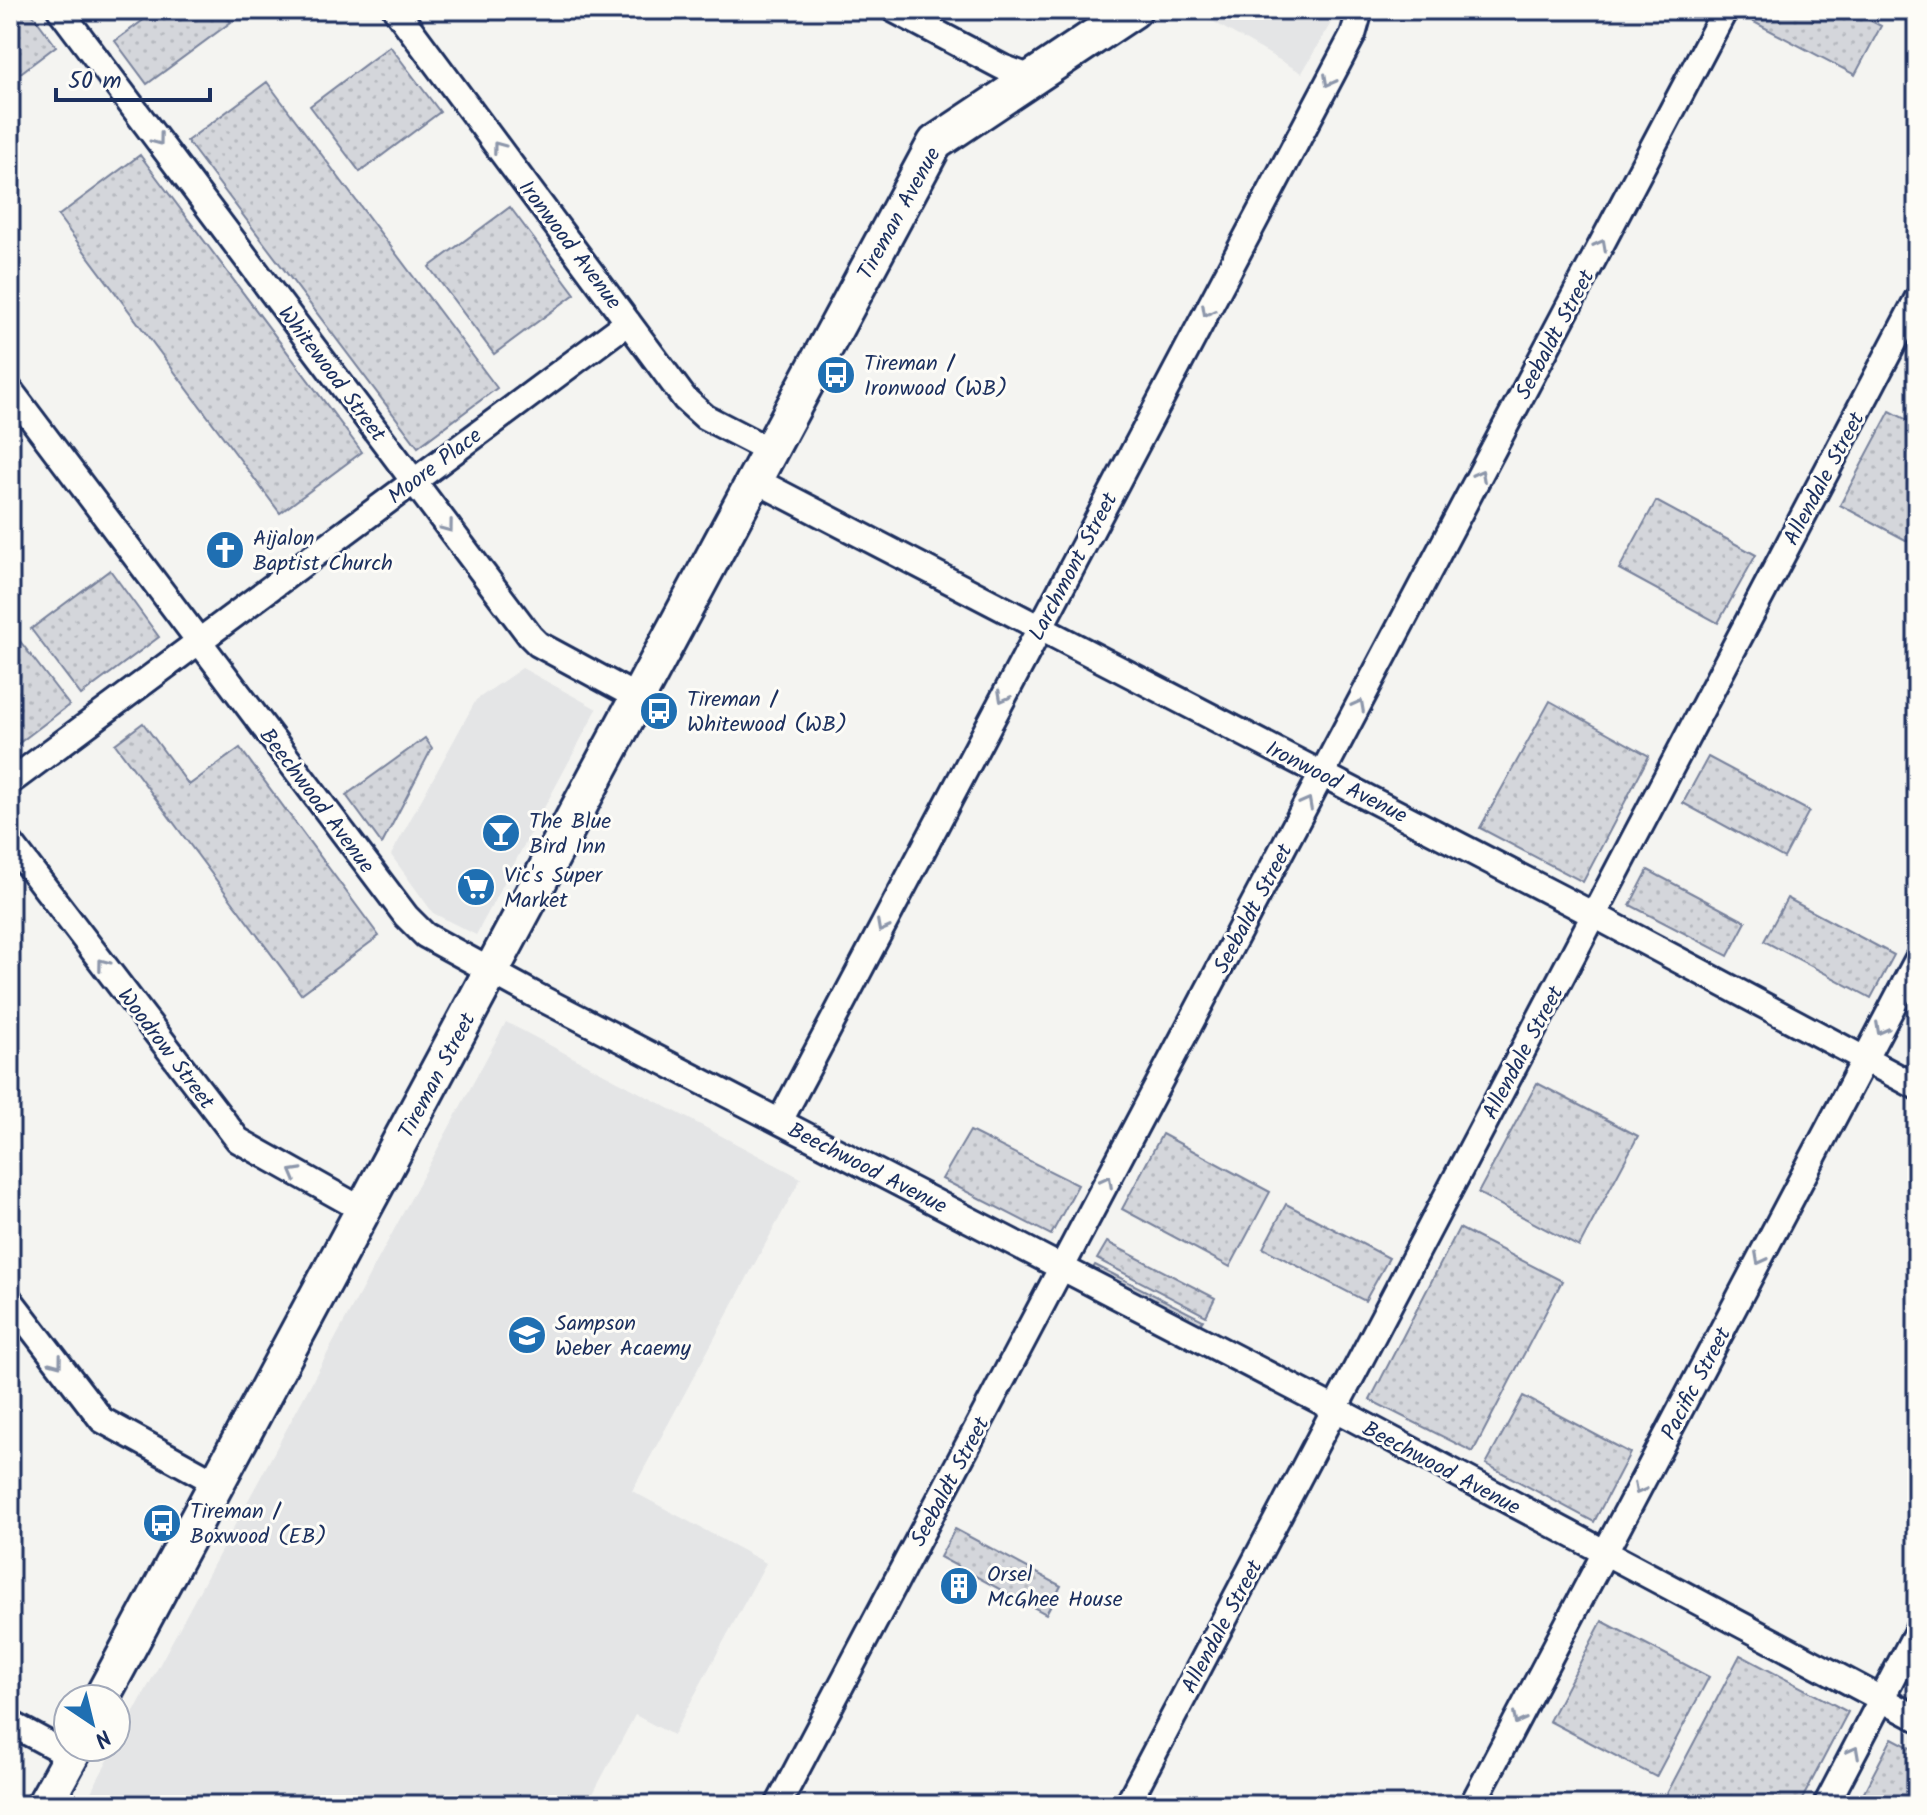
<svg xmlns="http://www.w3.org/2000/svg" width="1927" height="1815" font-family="Kalam,sans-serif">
<defs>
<pattern id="grass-dots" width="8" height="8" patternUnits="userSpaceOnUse" patternTransform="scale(2)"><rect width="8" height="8" fill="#d4d6db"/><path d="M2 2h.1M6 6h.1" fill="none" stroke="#b5b8be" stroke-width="1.8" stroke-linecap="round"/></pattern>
</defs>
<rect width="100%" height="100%" fill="#f4f4f1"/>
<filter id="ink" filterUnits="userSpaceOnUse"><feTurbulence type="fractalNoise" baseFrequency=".0125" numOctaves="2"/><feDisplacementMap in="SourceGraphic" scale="16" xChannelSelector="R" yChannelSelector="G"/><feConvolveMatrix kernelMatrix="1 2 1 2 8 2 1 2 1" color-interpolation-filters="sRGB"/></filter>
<g filter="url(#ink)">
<path fill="#e4e5e6" d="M1193,10H1334L1336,14L1302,73Z
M522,668L597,709L476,935L433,913L391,855L476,700Z
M506,1022L801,1178L632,1491L766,1563L673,1735L635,1715L587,1805L85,1803Z"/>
<path fill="url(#grass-dots)" stroke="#78829c" stroke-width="2" d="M10,10H29L56,46L10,81Z
M157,10H221L231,22L147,84L115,41Z
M1756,10H1850L1881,26L1855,75L1750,20Z
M390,46L440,112L360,172L310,106Z
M267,82L497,388L418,447L187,141Z
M140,155L362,452L280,513L58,216Z
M510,207L575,294L494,354L429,267Z
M1890,411L1917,425V546L1840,505Z
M1656,501L1756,555L1718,623L1619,569Z
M110,570L159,637L81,695L31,629Z
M10,628L69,705L10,750Z
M1550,701L1649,756L1583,882L1480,828Z
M143,723L189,785L240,748L379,936L301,994L115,744Z
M425,738L432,748L382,844L346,795Z
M1708,757L1809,811L1784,858L1683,803Z
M1648,870L1746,922L1728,956L1630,905Z
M1787,898L1894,955L1871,998L1764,941Z
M1537,1083L1638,1136L1579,1247L1478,1193Z
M970,1131L1078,1185L1051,1235L942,1179Z
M1162,1134L1270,1192L1230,1267L1122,1209Z
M1286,1204L1389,1258L1365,1301L1263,1248Z
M1459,1228L1562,1281L1473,1452L1370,1400Z
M1107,1242L1215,1298L1206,1316L1097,1259Z
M1095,1265L1203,1320L1198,1327L1091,1272Z
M1523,1396L1630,1453L1594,1522L1486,1464Z
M955,1529L1061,1586L1046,1614L940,1557Z
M1602,1621L1709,1677L1656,1777L1549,1721Z
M1740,1655L1848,1712L1799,1805H1661Z
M1892,1738L1917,1751V1805H1857Z"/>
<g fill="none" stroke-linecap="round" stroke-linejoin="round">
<defs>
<path id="street" d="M60,10L530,636L538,644L638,698
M396,10L685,399L705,417L771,451
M894,10L1002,67L1032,78
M10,390L406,916L425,935L533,994L1335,1409L1917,1718
M755,480L1594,915L1917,1087
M10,782L628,322
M10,842L238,1140L363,1210
M780,1121L1353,35L1360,10
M10,1300L102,1420L217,1483
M10,1723L71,1756
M778,1805L1725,10
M1127,1805L1917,299
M1472,1805L1917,960
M1826,1805L1917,1631"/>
<path id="secondary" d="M101,1699L935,143L1134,10
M44,1805L76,1747"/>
</defs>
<use href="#street" stroke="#1b2f5e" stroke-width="30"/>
<use href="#secondary" stroke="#1b2f5e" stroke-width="40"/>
<use href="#street" stroke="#fdfcf7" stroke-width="24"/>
<use href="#secondary" stroke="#fdfcf7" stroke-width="34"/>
</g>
<defs><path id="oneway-chevron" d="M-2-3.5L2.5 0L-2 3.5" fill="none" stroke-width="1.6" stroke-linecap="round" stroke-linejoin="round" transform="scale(2)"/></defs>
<g stroke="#8c96aa">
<use href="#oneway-chevron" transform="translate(1329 81) rotate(118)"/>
<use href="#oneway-chevron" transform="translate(158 140) rotate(53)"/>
<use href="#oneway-chevron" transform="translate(498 147) rotate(-127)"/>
<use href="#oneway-chevron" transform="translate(1601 245) rotate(-62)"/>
<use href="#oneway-chevron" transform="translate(1207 311) rotate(118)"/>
<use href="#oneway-chevron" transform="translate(1480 475) rotate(-62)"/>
<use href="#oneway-chevron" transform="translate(448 527) rotate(53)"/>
<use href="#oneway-chevron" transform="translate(1003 697) rotate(118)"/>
<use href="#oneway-chevron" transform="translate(1359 705) rotate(-62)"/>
<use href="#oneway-chevron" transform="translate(1307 803) rotate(-62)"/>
<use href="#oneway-chevron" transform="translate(882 927) rotate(118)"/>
<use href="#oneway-chevron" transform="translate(103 964) rotate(-127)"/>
<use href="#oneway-chevron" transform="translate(1881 1029) rotate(118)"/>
<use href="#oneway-chevron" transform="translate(295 1173) rotate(-151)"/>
<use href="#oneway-chevron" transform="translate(1107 1181) rotate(-62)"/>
<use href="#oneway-chevron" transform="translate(1760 1259) rotate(118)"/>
<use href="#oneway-chevron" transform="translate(57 1362) rotate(53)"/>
<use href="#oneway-chevron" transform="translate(1639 1489) rotate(118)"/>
<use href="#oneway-chevron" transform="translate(1518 1719) rotate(118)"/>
<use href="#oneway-chevron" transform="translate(1854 1752) rotate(-62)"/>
</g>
</g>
<defs>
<symbol id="bus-disc" viewBox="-11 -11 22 22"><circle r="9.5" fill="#1f6fb2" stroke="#fdfcf7"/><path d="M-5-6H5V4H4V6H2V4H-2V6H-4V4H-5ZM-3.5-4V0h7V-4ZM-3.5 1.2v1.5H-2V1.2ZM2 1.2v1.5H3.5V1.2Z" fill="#fff"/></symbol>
<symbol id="church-disc" viewBox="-11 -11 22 22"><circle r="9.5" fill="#1f6fb2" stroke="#fdfcf7"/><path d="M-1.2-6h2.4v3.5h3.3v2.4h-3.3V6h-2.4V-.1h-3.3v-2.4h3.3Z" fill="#fff"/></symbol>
<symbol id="bar-disc" viewBox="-11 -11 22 22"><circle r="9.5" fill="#1f6fb2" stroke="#fdfcf7"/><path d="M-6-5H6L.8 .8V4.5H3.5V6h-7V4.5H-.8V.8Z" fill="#fff"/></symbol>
<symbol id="supermarket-disc" viewBox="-11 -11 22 22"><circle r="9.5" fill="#1f6fb2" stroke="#fdfcf7"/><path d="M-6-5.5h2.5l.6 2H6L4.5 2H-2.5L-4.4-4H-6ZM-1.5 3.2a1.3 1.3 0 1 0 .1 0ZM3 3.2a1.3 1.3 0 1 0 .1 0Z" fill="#fff"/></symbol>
<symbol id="school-disc" viewBox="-11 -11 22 22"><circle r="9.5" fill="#1f6fb2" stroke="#fdfcf7"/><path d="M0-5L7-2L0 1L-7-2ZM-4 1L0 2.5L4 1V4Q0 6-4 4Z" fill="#fff"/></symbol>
<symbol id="building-disc" viewBox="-11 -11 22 22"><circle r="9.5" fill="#1f6fb2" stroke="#fdfcf7"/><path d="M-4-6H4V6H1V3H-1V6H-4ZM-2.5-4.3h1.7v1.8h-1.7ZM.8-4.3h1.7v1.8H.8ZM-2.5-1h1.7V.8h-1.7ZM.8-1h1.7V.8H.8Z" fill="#fff"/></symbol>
</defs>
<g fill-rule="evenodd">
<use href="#bus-disc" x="814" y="353" width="44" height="44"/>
<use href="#church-disc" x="203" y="528" width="44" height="44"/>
<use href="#bus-disc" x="637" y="689" width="44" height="44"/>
<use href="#bar-disc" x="479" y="811" width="44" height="44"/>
<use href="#supermarket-disc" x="454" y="865" width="44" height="44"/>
<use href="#school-disc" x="505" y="1313" width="44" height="44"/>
<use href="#bus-disc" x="140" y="1501" width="44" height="44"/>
<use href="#building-disc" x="937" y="1564" width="44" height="44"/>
</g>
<g text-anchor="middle" stroke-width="6" stroke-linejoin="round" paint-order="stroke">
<g font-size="22" fill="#1b2f5e" stroke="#fdfcf7">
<text transform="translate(898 213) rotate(-61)" y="8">Tireman Avenue</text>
<text transform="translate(571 244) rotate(53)" y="8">Ironwood Avenue</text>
<text transform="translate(1554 334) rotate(-62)" y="8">Seebaldt Street</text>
<text transform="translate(333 373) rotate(53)" y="8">Whitewood Street</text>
<text transform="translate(434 465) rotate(-37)" y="8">Moore Place</text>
<text transform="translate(1823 478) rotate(-62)" y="8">Allendale Street</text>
<text transform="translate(1072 566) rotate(-62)" y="8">Larchmont Street</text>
<text transform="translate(1337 781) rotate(27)" y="8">Ironwood Avenue</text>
<text transform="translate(318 800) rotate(53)" y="8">Beechwood Avenue</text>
<text transform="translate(1252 908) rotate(-62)" y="8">Seebaldt Street</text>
<text transform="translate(167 1048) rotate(53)" y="8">Woodrow Street</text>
<text transform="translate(1522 1052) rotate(-62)" y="8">Allendale Street</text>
<text transform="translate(436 1075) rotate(-62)" y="8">Tireman Street</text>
<text transform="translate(868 1167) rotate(27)" y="8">Beechwood Avenue</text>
<text transform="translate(1695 1383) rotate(-62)" y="8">Pacific Street</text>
<text transform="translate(1442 1467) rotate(28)" y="8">Beechwood Avenue</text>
<text transform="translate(949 1481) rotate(-62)" y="8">Seebaldt Street</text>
<text transform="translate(1221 1626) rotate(-62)" y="8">Allendale Street</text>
</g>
<g font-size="22" fill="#1b2f5e" stroke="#fdfcf7" text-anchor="start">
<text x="864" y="370">Tireman /<tspan x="864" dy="25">Ironwood (WB)</tspan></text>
<text x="253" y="545">Aijalon<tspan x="253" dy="25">Baptist Church</tspan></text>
<text x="687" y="706">Tireman /<tspan x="687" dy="25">Whitewood (WB)</tspan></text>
<text x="529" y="828">The Blue<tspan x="529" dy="25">Bird Inn</tspan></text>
<text x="504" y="882">Vic's Super<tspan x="504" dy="25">Market</tspan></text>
<text x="555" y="1330">Sampson<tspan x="555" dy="25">Weber Acaemy</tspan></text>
<text x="190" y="1518">Tireman /<tspan x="190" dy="25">Boxwood (EB)</tspan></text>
<text x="987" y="1581">Orsel<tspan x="987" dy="25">McGhee House</tspan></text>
</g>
</g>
<rect width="1927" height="1815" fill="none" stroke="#fdfcf7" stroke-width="40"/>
<rect x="20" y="20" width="1887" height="1775" fill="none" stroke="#1b2f5e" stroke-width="3" filter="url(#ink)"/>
<g transform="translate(92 1723) rotate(145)"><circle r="38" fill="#fdfcf7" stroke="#a3aaba" stroke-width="2"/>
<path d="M0-6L14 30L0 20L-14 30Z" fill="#1f6fb2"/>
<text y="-12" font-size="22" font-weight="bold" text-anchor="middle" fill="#1b2f5e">N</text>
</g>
<path d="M56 88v12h154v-12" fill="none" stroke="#1b2f5e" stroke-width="4"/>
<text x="68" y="88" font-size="24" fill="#1b2f5e" stroke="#fdfcf7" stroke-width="6" paint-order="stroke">50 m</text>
</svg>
